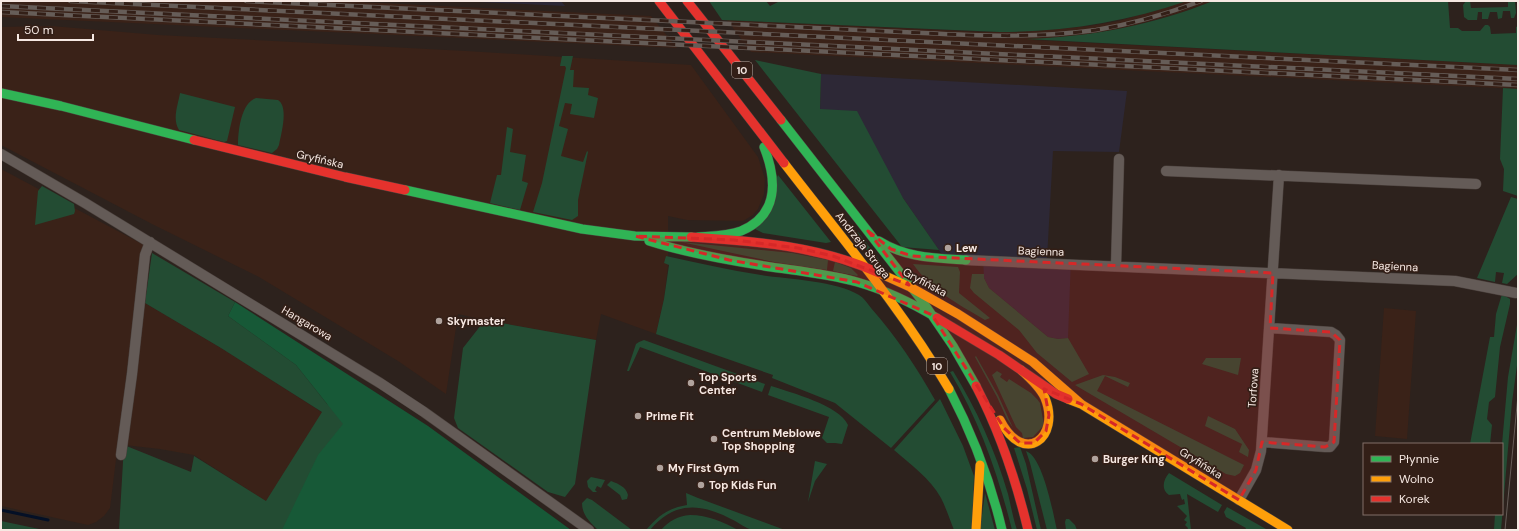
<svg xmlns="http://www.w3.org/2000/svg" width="1519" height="531" font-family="'DM Sans',sans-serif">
<rect width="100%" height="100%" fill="#2d221d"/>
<path fill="#2d2836" d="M458,1H561L565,6Z
M821,74L1127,91L1119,152L1053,151L1047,259H1071L1068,338L1058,339L1048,337L989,288L984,278L983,259L943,256L903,198L820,109Z"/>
<path fill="#3a2218" d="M1,1H338L651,16L677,48L1,17Z
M1187,1H1213L1180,13L1129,27L1081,36L1033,40L1518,65V89L751,52L727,20L983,32L1035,31L1089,26L1119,21Z
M51,26L158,35L466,51L691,65L758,157L765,179L764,194L758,209L753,215L743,221L687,220L668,216V265L664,299L656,334L601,314L596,340L485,320L458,314L446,394L398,361L259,277L152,224L1,145V27Z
M1,169L144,245L133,322L110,508L104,516L96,522L88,525L1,506Z
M145,303L221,348L323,413L267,502L194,455L160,449L124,445Z
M1384,308L1416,311L1407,439L1375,436Z"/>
<path fill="#234c33" d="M709,1H766L770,6L780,1H1187C1126,22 1064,32 1000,32L722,20Z
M1213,1H1448L1450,28H1458L1462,31H1480L1485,25H1488L1490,27L1491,34L1516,33V27L1518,26V65L1026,39C1091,37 1153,25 1213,1Z
M1466,1H1470L1471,8L1508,7V1H1515L1516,13L1514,18H1511L1510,11H1503L1502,18L1498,19L1497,12H1490L1488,19H1482V12H1478L1477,20H1468L1464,17L1463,5Z
M562,56H573L570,70H574L573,87L589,88L588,95L598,98L594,118L570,114L572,104L565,103L559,126L568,129L561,156L583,162L587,151L588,152L578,200V216L572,220L533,212L542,183L566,68L565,66H560Z
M755,60L821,74L820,109L857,111L903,198L939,250L902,247Z
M1503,88L1518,89V196L1503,191L1504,169L1500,159Z
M180,93L235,107L227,141L224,142L179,130C172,119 178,105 180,93Z
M256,98L278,100C289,107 281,134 279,145L277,149L272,153L238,145C238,131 241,103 256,98Z
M507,127L513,129L510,152L526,155L522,181L528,183L520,210L490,203L497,175H501Z
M778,175L831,242L826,243L763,233L755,229Z
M42,186L74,204L75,211L74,214L35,225L38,191Z
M1511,197L1518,199V274L1507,284L1502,283L1504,273L1496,272L1495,282L1477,278Z
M858,232L880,261L879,263H877L854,234Z
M681,242L792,253L828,260L827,270L774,262Z
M152,253L235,302L228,316L296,365L327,404L525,530H119L124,445L191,472L194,456L266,501L322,412L221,348L145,303Z
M666,256C698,263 729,270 761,275C787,279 838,281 859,295C864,298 867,303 871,308C896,336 917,368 935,400L891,448L835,403L772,378L773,375L656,334L664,299L669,265L664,263Z
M835,262L851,268L858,275L857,276L833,271Z
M913,264L958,267L960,272L959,293L990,318L985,320C958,304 931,290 913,264Z
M972,274H984V278L989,288L1048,337L1058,339L1068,338L1089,374L1072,382L1037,353L1019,330L974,293L970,288Z
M1502,294L1510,299V304L1500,347L1495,397L1489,402L1487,419L1492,425L1490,444H1470L1490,337H1494L1496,314Z
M1518,319V358L1512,402L1501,530H1494L1495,514H1502V444L1508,377Z
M485,320L596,340L575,484L565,497L548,492L458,428L454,418L463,348Z
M644,340L765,384L762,392L640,347L629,371H627L636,344L639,342Z
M976,356L998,395L1013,428L1007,419L997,397L975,357Z
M1206,358H1241L1238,375L1202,364Z
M953,371C976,408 996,452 1008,494C1011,506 1013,518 1017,530H1012C998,474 980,422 950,372Z
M997,371L1002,374L1000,377L1007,382L1009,379L1031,393L1037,399L1040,403L1044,425L1033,437L1023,438L1022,433L1016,427L992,375Z
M1103,375L1115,377L1130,383L1128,387L1105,376L1097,391L1244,465L1240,473L1235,476L1226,474L1075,385Z
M771,386C792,393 839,405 848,425L842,444L835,443H827L822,438L829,417L768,395Z
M940,399L963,446L974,476L972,530H954C950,520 946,508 941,498C930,478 911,465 894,450Z
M1208,416L1235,429L1249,450L1248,457L1239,452L1242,444L1205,426Z
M1020,447L1026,464L1041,530H1037L1027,489L1014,448Z
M1026,451C1043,457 1053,513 1057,530H1047L1030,463Z
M815,461L827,464L815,481L808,502Z
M1169,473L1222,505L1218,512L1187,494L1191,530H1187L1188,528L1185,525L1187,522L1184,520L1187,516L1177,506L1185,504L1184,499L1182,500L1180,494L1169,495C1161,490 1163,480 1169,473Z
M591,477L605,480L601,488L597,486L595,490L597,492H593L588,487L587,481Z
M611,481C619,484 626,487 628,495L627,499L622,500L620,495L607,485Z
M686,493L698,498L785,530C775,530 763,531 753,530C746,529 738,522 731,519C701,503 674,501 650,530H646C658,516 668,508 687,505Z
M985,493L995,530H980Z
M587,498L592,500L632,530H598C590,522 582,515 582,503Z
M1227,507L1266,529L1245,530L1246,528L1226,517L1224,512Z
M690,515C708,515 723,522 738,530H661C669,521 678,516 690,515Z
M1066,519H1069L1075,525L1077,530H1066L1065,522Z
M1,521L44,530H1Z"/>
<path fill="#175937" d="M235,302L428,426L571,530H282L318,455L343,424L296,365L228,316Z"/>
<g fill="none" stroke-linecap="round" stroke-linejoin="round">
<path stroke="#041026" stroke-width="3" d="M1,510L48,520"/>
<defs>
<path id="street" d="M1,154L85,203L380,383L424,412L589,530
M1166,171L1476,184
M966,260L1455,281L1516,293
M1116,266L1119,159
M1262,442L1325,447H1330L1334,442L1340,340L1336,335L1331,332L1270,328
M121,455L132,374L145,255L150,242
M1239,500L1256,470L1261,451L1279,175"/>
<path id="fast" d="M1,93L61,106L194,140
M781,120L923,302L953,346L976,386
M405,190L582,229L635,236L691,237
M698,237C712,236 728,236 741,231C779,215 777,180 764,147
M649,241C686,253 732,261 771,267C799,271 829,274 857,282C885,290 912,303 937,318
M879,241C906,258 935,258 966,260
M949,389C973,435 990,479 1002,530"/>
<path id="slow" d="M784,163C841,237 902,309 949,389
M879,273L910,287L958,314L1033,362L1081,404
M1068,399L1081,404L1288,530
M1000,420C1024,467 1061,437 1045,398C1040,387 1030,378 1021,370
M976,530L980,465"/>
<path id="jam" d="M659,1L784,163
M687,1L781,120
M194,140L345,177L405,190
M691,237C755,241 820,246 879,273
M937,318L999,355L1056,394L1068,399
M976,386C1000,432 1016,480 1028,530"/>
</defs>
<use href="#street" stroke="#4a403c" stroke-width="11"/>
<use href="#fast" stroke="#4a403c" stroke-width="10"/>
<use href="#slow" stroke="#4a403c" stroke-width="10"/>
<use href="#jam" stroke="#4a403c" stroke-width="10"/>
<use href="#street" stroke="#645b57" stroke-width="10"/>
<use href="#fast" stroke="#30b455" stroke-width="9"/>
<use href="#slow" stroke="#ff9f0a" stroke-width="9"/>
<use href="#jam" stroke="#e5322d" stroke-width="9"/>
<path stroke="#665d58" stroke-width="1" d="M1505,530L1518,395"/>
<defs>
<path id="rail" d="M70,1L1518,70
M246,1L923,33C981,36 1038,38 1096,30C1132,24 1167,14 1201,1
M1,6L1518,79
M1,12L1518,85"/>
</defs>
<use href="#rail" stroke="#665d58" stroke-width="4.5"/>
<use href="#rail" stroke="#331f17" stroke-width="3" stroke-dasharray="9" stroke-linecap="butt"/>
</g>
<path fill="#d62828" fill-opacity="0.2" stroke="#d62828" stroke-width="3" stroke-dasharray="8 5" stroke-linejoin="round" d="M868,231L891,249L912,256L1273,273L1270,328L1331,332L1340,340L1334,442L1325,447L1262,442L1256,470L1239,500L1081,404L1044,389L1049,415L1046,431L1034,443H1020L1004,428L932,315L857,282L729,260L635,236L734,240L798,248L833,256L909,285Z"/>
<g fill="#b0a39d" stroke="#331f17" stroke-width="1.5">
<circle cx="948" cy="248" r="4"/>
<circle cx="439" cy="321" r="4"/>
<circle cx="691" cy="383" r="4"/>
<circle cx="638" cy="416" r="4"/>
<circle cx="714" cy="439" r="4"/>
<circle cx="1095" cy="459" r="4"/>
<circle cx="660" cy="468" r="4"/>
<circle cx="701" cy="485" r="4"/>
</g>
<g text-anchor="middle" stroke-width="3.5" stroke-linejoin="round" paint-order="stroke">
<g fill="#331f17" stroke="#bcaca5" stroke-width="1">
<rect x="732" y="62" width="20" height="16" rx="3"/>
<rect x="927" y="358" width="20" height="16" rx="3"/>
</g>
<g font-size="10" font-weight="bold" fill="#f6e8e2">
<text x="742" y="74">10</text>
<text x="937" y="370">10</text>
</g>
<g font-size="11" fill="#f6e8e2" stroke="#331f17">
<text transform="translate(320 159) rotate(13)" y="4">Gryfińska</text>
<text transform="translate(863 245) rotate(52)" y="4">Andrzeja Struga</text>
<text transform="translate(1041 251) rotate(2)" y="4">Bagienna</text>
<text transform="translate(1395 266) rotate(3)" y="4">Bagienna</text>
<text transform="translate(925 282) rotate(28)" y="4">Gryfińska</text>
<text transform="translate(307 323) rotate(31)" y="4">Hangarowa</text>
<text transform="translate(1253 388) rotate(-86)" y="4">Torfowa</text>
<text transform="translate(1201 463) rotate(32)" y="4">Gryfińska</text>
</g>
<g font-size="11" font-weight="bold" fill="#f6e8e2" stroke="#331f17" text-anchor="start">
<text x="956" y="252">Lew</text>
<text x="447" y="325">Skymaster</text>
<text x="699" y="381">Top Sports<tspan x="699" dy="13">Center</tspan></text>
<text x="646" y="420">Prime Fit</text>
<text x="722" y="437">Centrum Meblowe<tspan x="722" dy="13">Top Shopping</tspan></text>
<text x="1103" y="463">Burger King</text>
<text x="668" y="472">My First Gym</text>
<text x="709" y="489">Top Kids Fun</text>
</g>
</g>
<rect width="1519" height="531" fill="none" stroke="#f6e8e2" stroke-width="4"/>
<rect x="1363" y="443" width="140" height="72" fill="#331f17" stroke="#816f68"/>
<rect x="1371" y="456" width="20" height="6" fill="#30b455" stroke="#816f68"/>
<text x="1399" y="463" font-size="12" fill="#f6e8e2">Płynnie</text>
<rect x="1371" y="476" width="20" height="6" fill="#ff9f0a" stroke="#816f68"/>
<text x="1399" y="483" font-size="12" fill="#f6e8e2">Wolno</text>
<rect x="1371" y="496" width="20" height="6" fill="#e5322d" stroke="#816f68"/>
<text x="1399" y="503" font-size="12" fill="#f6e8e2">Korek</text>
<path d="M18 34v6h75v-6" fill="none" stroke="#f6e8e2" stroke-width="2"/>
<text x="24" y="34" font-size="12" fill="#f6e8e2" stroke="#331f17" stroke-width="3" paint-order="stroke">50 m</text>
</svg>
